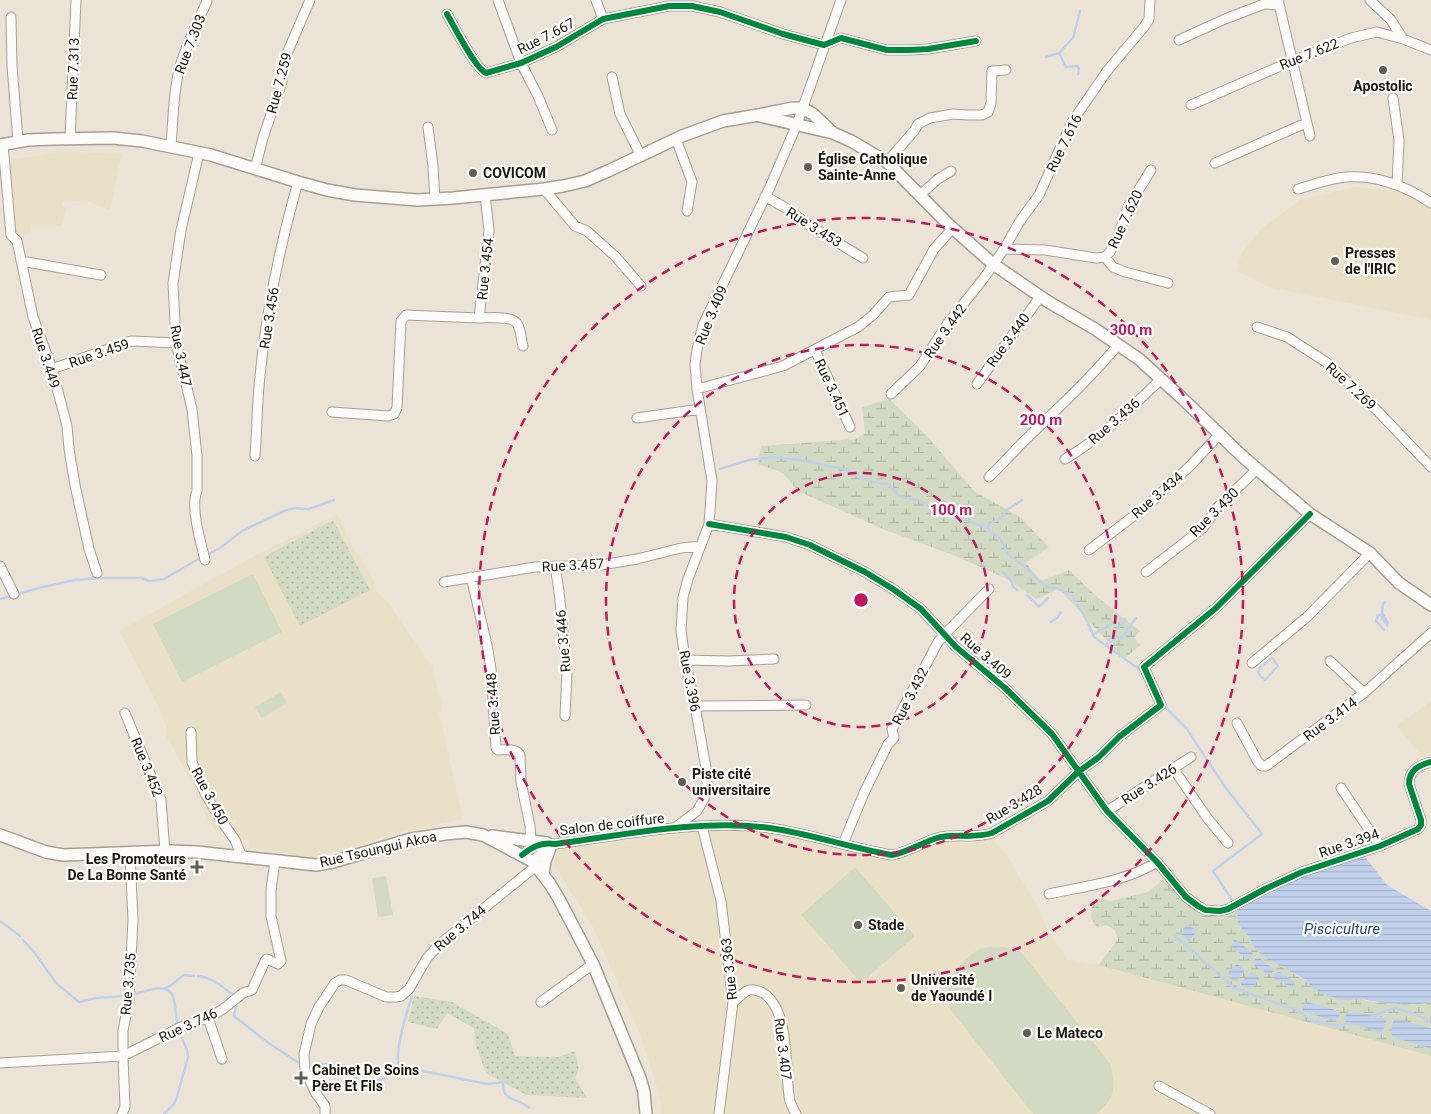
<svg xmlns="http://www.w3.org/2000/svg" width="1431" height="1114" font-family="Roboto,sans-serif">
<defs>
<pattern id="green-dots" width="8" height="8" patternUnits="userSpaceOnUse" patternTransform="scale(1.25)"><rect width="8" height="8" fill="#d2dac4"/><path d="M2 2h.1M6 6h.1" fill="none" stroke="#b4baa7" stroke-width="1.8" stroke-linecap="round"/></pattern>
<pattern id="wetland-marsh" width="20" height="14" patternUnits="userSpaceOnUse" patternTransform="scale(1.25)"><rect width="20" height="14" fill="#d2dac4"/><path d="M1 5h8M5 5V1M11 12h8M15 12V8" fill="none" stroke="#b4baa7"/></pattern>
<pattern id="water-rules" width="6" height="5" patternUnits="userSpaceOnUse" patternTransform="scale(1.25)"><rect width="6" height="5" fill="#c1d1ec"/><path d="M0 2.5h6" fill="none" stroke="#a5b3c9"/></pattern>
</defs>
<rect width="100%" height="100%" fill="#ebe4d6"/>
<path fill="#eae0c7" d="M61,152L122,153L110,210L89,202L64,200L62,206L66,207L62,226H31L30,232L12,235L8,160Z
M1354,187L1394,191L1421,200L1431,207V320L1269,287L1237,271L1242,252L1262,228L1300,200Z
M337,514L354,550L362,560L374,582L375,590L387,601L433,668L442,707L439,713L463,819L389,835L344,850H335L313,858H299L265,854L264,850L249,848L250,843L247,838L238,844L228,827L237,822L235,819L215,831L209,819H207V818L192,783L168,739H166L165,737L167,736L166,725H165L157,703L119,631L256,555Z
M1431,701V754L1422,756L1397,726Z
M722,829L783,834L896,858L939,843L968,837L992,839L1006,854L1039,909L1048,931L1068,960L1099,965L1431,1056V1114H661V1103L654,1077L641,1037L593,927L554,865L556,854L564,849Z"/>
<path fill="url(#green-dots)" d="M333,520L370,590L300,626L264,557Z
M414,996L452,1002L508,1034L515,1056L558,1057L575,1051L579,1070L575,1078L587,1098L527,1095L486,1073L476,1046L474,1028L447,1013L437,1029L408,1022Z"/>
<path fill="url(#wetland-marsh)" d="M889,399L925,434L975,492L1019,516L1049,547L1026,563L1041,581L1069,570L1096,596L1140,631L1134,638L1140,645L1124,659L1059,589L1037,599L1005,578L953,555L885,530L798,491L783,473L758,464L761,446L855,439L865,433L862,407Z
M1165,878L1195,903L1220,919L1231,915L1238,909L1237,920L1256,949L1276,964L1305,980L1312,987L1331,996L1352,1000L1361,998L1366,1001C1384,1002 1415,1007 1431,1002V1056L1099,965L1118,939L1114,929L1106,925L1097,928L1091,918L1092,903L1099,898L1111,901L1148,892Z"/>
<path fill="#d2dac4" d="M253,574L282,632L182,682L153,624Z
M281,692L287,703L262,718L255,707Z
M855,867L915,936L861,983L801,915Z
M386,876L393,915L378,917L372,878Z
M1003,947L1014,949L1022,953L1111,1065C1115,1090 1116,1097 1096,1114H1033L950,1009C945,986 948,973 966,959C971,955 977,949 983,948C989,946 997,947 1003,947Z"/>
<path fill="url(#water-rules)" d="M1362,853L1387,885L1431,911V1002C1416,1007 1378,1003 1363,999C1359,998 1355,1000 1352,1000C1344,1000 1336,998 1329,996C1324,994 1317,990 1312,987C1309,985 1307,981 1304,979C1288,969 1269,963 1255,949C1252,945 1251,940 1248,936C1238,924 1236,925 1238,909L1260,894L1286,882Z
M1187,924L1197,931L1189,941L1180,933Z
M1234,940L1238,941L1253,954L1249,960H1248L1232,947L1231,945Z
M1256,957H1258L1274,969V971L1269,975L1255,966L1253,963Z
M1237,964L1243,968L1245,970L1237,982L1227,976L1230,970Z
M1251,972L1258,976L1259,979L1253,987L1249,989L1241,985V982Z
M1277,972H1280L1294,982L1295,985L1293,988L1273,978Z
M1307,1002L1339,1011L1340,1013L1338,1020H1330L1303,1011L1302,1007Z
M1348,1012L1361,1013L1385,1018L1386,1020L1383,1032L1379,1033L1359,1025L1347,1024C1344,1020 1345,1015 1348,1012Z
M1396,1019L1431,1028V1049L1393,1037L1391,1033L1393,1021Z"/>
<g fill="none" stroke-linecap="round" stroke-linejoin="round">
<path stroke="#c1d1ec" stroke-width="2.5" d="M1059,53L1066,67L1077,66L1079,68L1078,74
M1046,57L1059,53L1073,38L1080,11
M720,469L749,460L773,457L800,460L848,470L861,478L877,483L889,484L898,495L905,498L918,500L943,514L963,519L987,528L1000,539L1008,554L1026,568L1042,583L1047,587L1058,589L1072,595L1087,621L1094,637L1139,669L1145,679
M987,528L991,523L1002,517L1007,510L1022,500
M207,555L220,548L242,531L284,511L295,508L309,509L334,500
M1003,572L1010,579L1013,586L1017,590
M1027,595L1039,607L1048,598
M0,599L43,587L75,580L99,578H142L149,581L164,579L202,557
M1385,602L1383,604L1382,613L1388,623
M1051,622L1057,618L1061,612
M1384,630L1376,621L1378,615H1380L1387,625
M1094,634L1112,624L1117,617
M1114,634L1121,639L1136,618
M1106,645L1125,619
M1272,658L1278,666L1265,680L1261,677L1258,672L1261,667Z
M1164,706L1186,728L1225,787L1262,834L1213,871L1238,909
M0,921L20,936
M1175,936L1234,988L1294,1009L1314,1021L1341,1026L1350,1023
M23,940L34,952L56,983L79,1002L96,998L124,996
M198,976C213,977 223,988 235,996
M165,988L170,986L184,975L194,976
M135,994C172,982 174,987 177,1024
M237,1001L234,1016L270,1044L302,1065
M1372,1016L1395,1008L1420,1016L1431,1022
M307,1066C318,1064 336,1061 346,1067C349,1070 350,1074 353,1076C363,1082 378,1083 387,1077C391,1073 394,1069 398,1066C396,1046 406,1015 412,996
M398,1066L482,1083L489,1084L503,1082C502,1103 518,1097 529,1108
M164,1114L174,1104L177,1097L188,1057L187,1050L179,1031"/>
<defs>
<path id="minor" d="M498,0L521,63L538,96L552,130
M596,0L603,19
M1278,0L1310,136
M1370,0L1391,20L1403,39
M447,14C454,26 475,68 486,73L521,63L556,47L603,19L669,6H692L720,12L783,34L824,45L841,38L887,50H910L928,49L976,41
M11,17L12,66L18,141
M1179,40L1225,19L1264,4L1279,5
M612,77L620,114L641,156
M1393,98L1399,140L1397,185
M1191,105L1292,61L1351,38L1377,32L1403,39L1431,50
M428,127L433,166L435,199
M70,139L76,0
M676,139L692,182L687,211
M3,144L11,235L17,241L33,317L52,369L67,426L69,449L75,485L89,549L97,573
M171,147C173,121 173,94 179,70C185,46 197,24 207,1
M199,153L181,230L173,283L176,343L192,409L197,456V491C190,507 201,543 205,560
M887,162L914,131L918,124L930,118L953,114L968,115H982L988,112L991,103L992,71L1006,70
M1215,163L1306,123
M255,169L263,138L282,82L285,58L310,0
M544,189L575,226L587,231L615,256L641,286
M1298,189C1312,185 1325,180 1339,178C1371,173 1405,185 1431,203
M920,195L938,179L951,171
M765,196L789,210L807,224L863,258
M1004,249L1045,250L1096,258L1105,257L1110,252L1119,233L1128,207L1151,170
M1105,257L1113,267L1125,272L1168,283
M21,261L101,275
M479,318C489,318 514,315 518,325C521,331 521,339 523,346
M1257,327L1287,337L1326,362L1367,400L1431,467
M815,350L850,427
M52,369L131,341L176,343
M977,384L1040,297
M697,389L783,366L858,327L873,315L889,297L909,295L934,249L952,229
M891,394L920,366L948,323L984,278L1004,249L1020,221L1039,195L1072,122L1107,71L1144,27L1149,19L1150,0
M332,412L388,416L394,414L397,408L401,321L406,315L479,318L489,230L485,195
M637,418L700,409
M255,456C257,430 257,403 260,376C266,311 280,246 298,182
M1065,459C1101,438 1131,408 1161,379
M989,477C1001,466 1012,453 1024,441C1056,410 1089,380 1118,345
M709,524L786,537L810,545L865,572L893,589L921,609L956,647L1005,688L1052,734L1107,811L1157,862L1186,897L1198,906L1205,910L1220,911L1228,909L1265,889L1302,872L1380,846L1418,829L1421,825V820L1409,784C1409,770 1419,765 1431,762
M1089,550L1148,505L1190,466L1219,435
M0,566L14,594
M555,566L559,591L567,672L565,716
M1146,572L1203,528L1218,507L1257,469
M471,577L487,645L491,669L496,748L498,750C506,750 516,748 520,755L521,782L530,826L531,842
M444,582L535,567L601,565L637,559L681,548L701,546
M685,660L729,661L774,659
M1330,661L1364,693
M1252,663L1307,617L1370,553
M695,706L806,705
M125,713L161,800L165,852
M1237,723L1258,762L1262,766H1266L1364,693L1431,633
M191,732L192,762L205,793L221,820L235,840L242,857
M1173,768L1208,819L1228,843
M1341,788L1380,846
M1107,811L1191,757
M702,826L721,901L733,1002L719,1114
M676,827L697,811L704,799L707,785L706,768L695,706L685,660L681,630L683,597L688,579L709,524L712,481L697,389L695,364L697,349L703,325L770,187L797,124L841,0
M843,844L864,793L888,744L894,738L892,729L938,642L944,635L989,589
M522,855C532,847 541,842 555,844C625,835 699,819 770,828C811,834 851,848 892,855C908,852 921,843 937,838C954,833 974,839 992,833L1048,801L1078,772L1099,757L1119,737L1161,705L1144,667L1216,608L1310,514
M532,861L550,847
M1049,894C1085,886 1125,882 1157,862
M541,1002L593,964
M733,1002C738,999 743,992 749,990C753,989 759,991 763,993C790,1009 785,1068 789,1096C789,1102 793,1108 796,1114
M208,1018L222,1059
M0,1063L123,1056L183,1026L208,1018L223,1009L243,993L252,990L265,961L267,959L278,964L281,961L271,916V890L275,861
M1159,1086L1210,1114
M122,1114L125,1107L123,1056V1031L129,998L133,920L130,854
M325,1114V1106L315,1092L305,1070L304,1054L311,1024L319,1007L335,983L340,980H346L386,997H396L401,996L409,989L427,958L440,944L536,866"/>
<path id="major" d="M760,116L833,133L851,141L887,162L948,224L993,264L1047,301L1095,329L1139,359L1185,401L1241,455L1257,469L1310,514L1370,553L1399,583L1431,605
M0,145L28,140L53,139L113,138L142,141L211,155L298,182L327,190L355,195L417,200L453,198L544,189L563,186L585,181L608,171L682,136L723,121L758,115L793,108H802L813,114L833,133
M0,835L46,852L63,855L171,851L197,852L316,865L333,862L411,839L445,834L466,832L483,835L532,861L550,884L559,899L593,964L640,1078L644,1092L646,1114
M492,836L547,843
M543,874L545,861L550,848"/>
</defs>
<use href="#minor" stroke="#a59f95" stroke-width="11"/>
<use href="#major" stroke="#a59f95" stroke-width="14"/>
<use href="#minor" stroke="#fcfbf9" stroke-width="9"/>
<use href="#major" stroke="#fcfbf9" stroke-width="11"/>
<defs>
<path id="cycleway" d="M447,14C454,26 475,68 486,73L521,63L556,47L603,19L669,6H692L720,12L783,34L824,45L841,38L887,50H910L928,49L976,41
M709,524L786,537L810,545L865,572L893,589L921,609L956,647L1005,688L1052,734L1107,811L1157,862L1186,897L1198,906L1205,910L1220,911L1228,909L1265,889L1302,872L1380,846L1418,829L1421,825V820L1409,784C1409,770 1419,765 1431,762
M522,855C532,847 541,842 555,844C625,835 699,819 770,828C811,834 851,848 892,855C908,852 921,843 937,838C954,833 974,839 992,833L1048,801L1078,772L1099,757L1119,737L1161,705L1144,667L1216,608L1310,514"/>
</defs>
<use href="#cycleway" stroke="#fff" stroke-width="9"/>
<use href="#cycleway" stroke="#00873e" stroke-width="6"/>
</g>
<g fill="none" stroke="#c2185b" stroke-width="2.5" stroke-dasharray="9 6">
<circle cx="861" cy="600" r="127"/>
<circle cx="861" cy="600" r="255"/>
<circle cx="861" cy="600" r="382"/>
</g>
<g fill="#635e53" stroke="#fff" stroke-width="2">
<circle cx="1383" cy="70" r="5"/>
<circle cx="808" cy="167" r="5"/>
<circle cx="473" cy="173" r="5"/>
<circle cx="1335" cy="261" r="5"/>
<circle cx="682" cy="782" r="5"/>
<path d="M194.5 859.5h5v5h5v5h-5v5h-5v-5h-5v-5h5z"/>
<circle cx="858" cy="925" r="5"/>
<circle cx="901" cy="988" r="5"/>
<circle cx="1027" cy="1033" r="5"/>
<path d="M298.5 1070.5h5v5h5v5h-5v5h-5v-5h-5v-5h5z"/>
</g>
<g text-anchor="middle" stroke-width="4.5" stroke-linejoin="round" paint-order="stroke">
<g font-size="14" fill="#1a160c" stroke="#fff">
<text transform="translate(546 36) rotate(-27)" y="5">Rue 7.667</text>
<text transform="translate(190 44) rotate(-69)" y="5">Rue 7.303</text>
<text transform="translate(1309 54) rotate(-22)" y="5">Rue 7.622</text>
<text transform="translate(73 69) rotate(-88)" y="5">Rue 7.313</text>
<text transform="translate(279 83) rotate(-75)" y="5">Rue 7.259</text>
<text transform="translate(1064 143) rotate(-64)" y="5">Rue 7.616</text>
<text transform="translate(1125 219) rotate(-65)" y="5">Rue 7.620</text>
<text transform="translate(814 227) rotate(32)" y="5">Rue 3.453</text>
<text transform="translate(485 269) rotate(-84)" y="5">Rue 3.454</text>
<text transform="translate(711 315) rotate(-68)" y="5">Rue 3.409</text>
<text transform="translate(269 318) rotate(-81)" y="5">Rue 3.456</text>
<text transform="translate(945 331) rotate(-55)" y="5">Rue 3.442</text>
<text transform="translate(1008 340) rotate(-54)" y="5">Rue 3.440</text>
<text transform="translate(99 353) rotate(-19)" y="5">Rue 3.459</text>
<text transform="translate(181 356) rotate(79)" y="5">Rue 3.447</text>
<text transform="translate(46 358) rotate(72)" y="5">Rue 3.449</text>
<text transform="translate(1351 386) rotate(43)" y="5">Rue 7.269</text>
<text transform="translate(832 388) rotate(65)" y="5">Rue 3.451</text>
<text transform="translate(1114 421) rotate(-41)" y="5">Rue 3.436</text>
<text transform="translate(1157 495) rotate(-41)" y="5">Rue 3.434</text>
<text transform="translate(1214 512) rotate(-45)" y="5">Rue 3.430</text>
<text transform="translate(573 565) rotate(-3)" y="5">Rue 3.457</text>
<text transform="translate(563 641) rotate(-95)" y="5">Rue 3.446</text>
<text transform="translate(986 656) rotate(41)" y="5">Rue 3.409</text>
<text transform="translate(690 681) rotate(79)" y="5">Rue 3.396</text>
<text transform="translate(910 696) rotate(-63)" y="5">Rue 3.432</text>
<text transform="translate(493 704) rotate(-94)" y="5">Rue 3.448</text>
<text transform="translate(1330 719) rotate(-37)" y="5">Rue 3.414</text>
<text transform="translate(147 767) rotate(68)" y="5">Rue 3.452</text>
<text transform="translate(1149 784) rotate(-33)" y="5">Rue 3.426</text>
<text transform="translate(210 796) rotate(62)" y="5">Rue 3.450</text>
<text transform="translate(1014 804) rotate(-31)" y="5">Rue 3.428</text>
<text transform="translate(612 824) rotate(-7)" y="5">Salon de coiffure</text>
<text transform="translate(1349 843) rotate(-19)" y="5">Rue 3.394</text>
<text transform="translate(378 849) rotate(-13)" y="5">Rue Tsoungui Akoa</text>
<text transform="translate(460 928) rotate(-40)" y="5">Rue 3.744</text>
<text transform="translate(729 969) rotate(-96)" y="5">Rue 3.363</text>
<text transform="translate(128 984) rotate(-85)" y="5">Rue 3.735</text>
<text transform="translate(188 1025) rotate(-25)" y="5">Rue 3.746</text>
<text transform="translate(783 1049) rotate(83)" y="5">Rue 3.407</text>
</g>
<g font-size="14" font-weight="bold" fill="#1a160c" stroke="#fff" text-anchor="start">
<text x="1383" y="91" text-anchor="middle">Apostolic</text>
<text x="818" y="164">Église Catholique<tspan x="818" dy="16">Sainte-Anne</tspan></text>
<text x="483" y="178">COVICOM</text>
<text x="1345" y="258">Presses<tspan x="1345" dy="16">de l'IRIC</tspan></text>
<text x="692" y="779">Piste cité<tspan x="692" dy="16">universitaire</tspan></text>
<text x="186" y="864" text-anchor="end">Les Promoteurs<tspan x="186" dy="16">De La Bonne Santé</tspan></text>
<text x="868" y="930">Stade</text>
<text x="911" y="985">Université<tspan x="911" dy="16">de Yaoundé I</tspan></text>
<text x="1037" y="1038">Le Mateco</text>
<text x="312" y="1075">Cabinet De Soins<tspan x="312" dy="16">Père Et Fils</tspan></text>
</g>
<g font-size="15" font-style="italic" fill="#26447a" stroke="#fff">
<text x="1342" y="934">Pisciculture</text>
</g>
</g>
<circle cx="861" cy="600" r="8" fill="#c2185b" stroke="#fff" stroke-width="2.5"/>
<g font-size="15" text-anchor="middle" font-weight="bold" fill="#c2185b" stroke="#fff" stroke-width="4.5" stroke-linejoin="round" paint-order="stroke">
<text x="1131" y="335">300 m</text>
<text x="1041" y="425">200 m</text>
<text x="951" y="515">100 m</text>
</g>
</svg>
